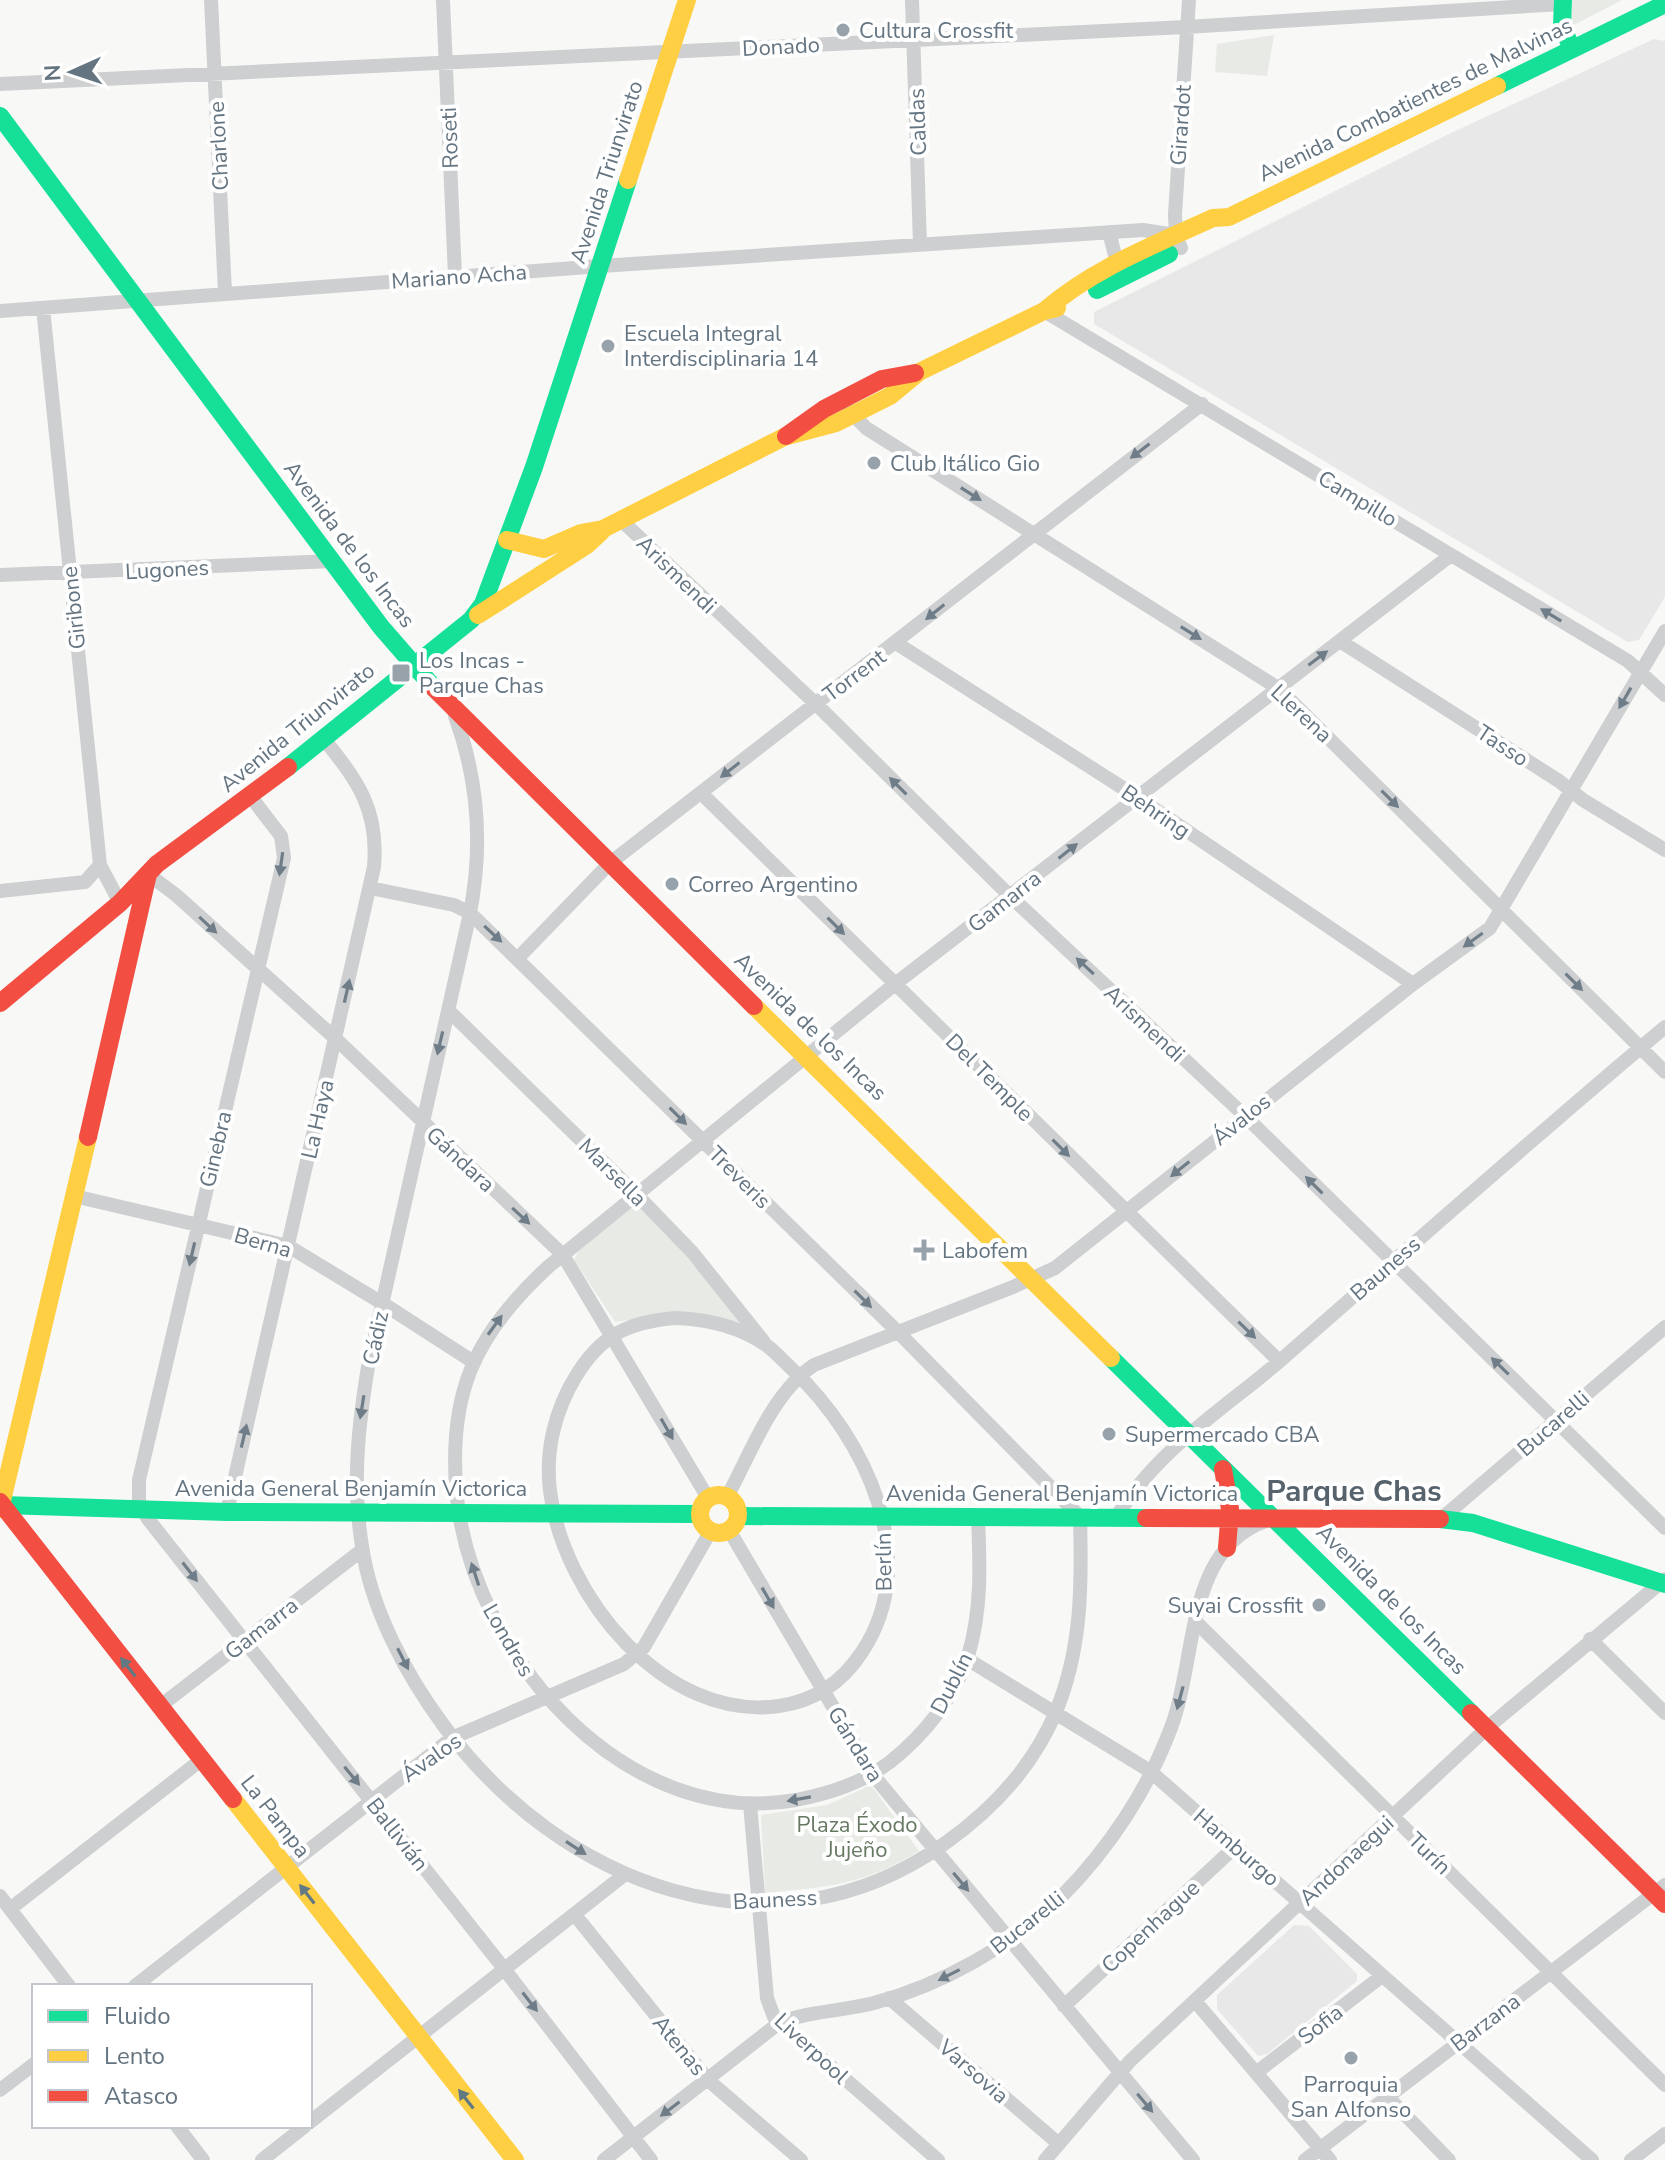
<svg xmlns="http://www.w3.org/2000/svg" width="1665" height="2160" font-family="'Nunito Sans',sans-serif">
<rect width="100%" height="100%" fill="#f8f8f7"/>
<path fill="#e7e8e7" d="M1654,39L1665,41V597L1639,640L1628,642L1094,324V312L1451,133Z
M1294,1925L1309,1926L1357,1974V1981L1267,2054L1258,2056L1217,2009V1995Z"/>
<path fill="#e8ebe5" d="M1569,0H1622L1572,26L1568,24Z
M1274,35L1267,76L1215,72L1217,44Z
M637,1207L645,1210L741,1319L740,1324L650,1317L615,1322L574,1260L578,1252L626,1209Z
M871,1785L919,1851C864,1885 827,1887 765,1893L761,1815L827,1805Z"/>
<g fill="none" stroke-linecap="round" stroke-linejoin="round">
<path stroke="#cecfd0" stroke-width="14" d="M211,0L225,293
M443,0L455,276
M912,0L920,244
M0,84L1186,27L1562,4
M1109,232L1117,263
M1181,248L1176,236L1175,214L1189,0
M43,308L100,865L120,903
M0,311L601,266L1143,230L1175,235
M1044,311L1628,661L1665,695
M849,410L866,428L1278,688L1665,1072
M622,521L816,704L1011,897L1245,1116L1665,1528
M0,575L333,561
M1340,641L1559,781L1583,800L1665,850
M896,643L1137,797L1413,984
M701,793L1279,1361
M251,797L281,836L284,858L139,1480V1501L148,1519L505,1970L651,2160
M148,874L176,895L336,1039L563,1255L708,1498
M370,888L454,905L470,913L899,1333L1080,1517C1082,1585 1082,1650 1055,1714C1032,1767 991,1811 944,1844C771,1967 560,1884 444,1726C406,1675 371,1609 362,1546C352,1485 358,1427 368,1367L470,913C483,846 478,779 455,716
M0,891L85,882L100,865
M518,958L610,863L1202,404
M448,1010L636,1194L692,1252L764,1342
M74,1196L288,1246L382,1303L472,1361
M675,1318C707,1319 740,1327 766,1345C776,1352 784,1362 793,1370C865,1438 924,1559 862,1652C843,1681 815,1701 779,1706C665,1722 563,1596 550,1491C545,1451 555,1410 576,1376C601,1335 628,1322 675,1318Z
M727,1497C751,1453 772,1393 814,1365L1013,1287L1055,1268L1413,984L1490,928L1665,631
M227,1512L374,867C379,810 358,781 323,738
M978,1518C980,1564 982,1610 968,1656C955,1697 924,1735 890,1762C862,1783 831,1793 796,1800C625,1830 474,1656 457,1498C447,1396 473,1336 548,1267L895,984L1451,555
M1116,1518C1154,1452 1224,1409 1281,1360C1408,1249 1535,1136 1665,1027
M1441,1519L1665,1327
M729,1530L873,1775L1193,2160
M1195,1621L1665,2085
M1590,1639L1665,1713
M967,1659L1150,1771L1592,2160
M159,1707L362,1550
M750,1804L767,1998L774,2017L938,2160
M0,1896L69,1986
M10,1909L201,1760
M575,1915L708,2080L801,2160
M135,1986L452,1738L624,1664L644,1647L710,1532
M889,1998L1059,2144
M1195,2001L1330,2160
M1064,2006L1236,1846
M1257,2072L1382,1976
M0,2090L34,2064
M1387,2096L1449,2160
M310,2122L624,1875
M177,2126L203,2160
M262,2160L305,2126
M604,2160L779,2023C809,2011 843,2011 874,2003C942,1985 1011,1946 1061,1897C1109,1849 1149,1788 1172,1725C1197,1658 1185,1549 1266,1521
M1045,2160L1130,2061L1487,1728L1665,1579
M1305,2160L1665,1885
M1631,2160L1665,2134"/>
<path stroke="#16e098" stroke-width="18" d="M1563,0L1562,26L1572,49
M1497,86L1665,4
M0,116L381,627L434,688
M1097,290L1169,254
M288,767L471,620L483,604L534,467L628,180
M1111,1358L1471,1713
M2,1505L227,1512L700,1514
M738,1516L1146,1518
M1440,1519L1473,1523L1665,1584"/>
<path stroke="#ffcf43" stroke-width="18" d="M628,180L687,0
M1044,311C1094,268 1154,245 1213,218L1229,217L1497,86
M787,436L836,423L890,396L919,372L1044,311L1057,308
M507,540L544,549L581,533L603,529L786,436
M478,615L587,545L601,532
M754,1006L1111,1358
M700 1514a19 19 0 1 1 38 0a19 19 0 1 1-38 0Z
M0,1509L88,1137
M233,1799L515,2160"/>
<path stroke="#f24e42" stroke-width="18" d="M786,436L824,409L882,379L915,373
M434,688L754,1006
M0,1003L120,903L157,864L288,767
M88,1137L148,874
M1223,1469L1230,1509L1227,1548
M0,1502L233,1799
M1146,1518L1440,1519
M1471,1713L1665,1904"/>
</g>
<defs><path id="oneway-solid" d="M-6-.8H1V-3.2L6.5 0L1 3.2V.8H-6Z" transform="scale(2)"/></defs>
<g fill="#6f7d89">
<use href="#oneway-solid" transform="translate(1140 451) rotate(143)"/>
<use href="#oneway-solid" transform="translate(971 494) rotate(32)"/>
<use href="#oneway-solid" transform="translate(935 612) rotate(141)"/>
<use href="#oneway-solid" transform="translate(1551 615) rotate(-149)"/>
<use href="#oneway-solid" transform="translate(1191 633) rotate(32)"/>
<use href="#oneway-solid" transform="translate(1318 658) rotate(-37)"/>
<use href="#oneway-solid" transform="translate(1625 698) rotate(120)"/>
<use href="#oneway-solid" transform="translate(730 770) rotate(142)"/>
<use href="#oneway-solid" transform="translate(898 786) rotate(-135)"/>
<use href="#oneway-solid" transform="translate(1390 799) rotate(45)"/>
<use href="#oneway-solid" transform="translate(1068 851) rotate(-38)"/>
<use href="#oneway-solid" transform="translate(281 864) rotate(98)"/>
<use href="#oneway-solid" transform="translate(208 925) rotate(43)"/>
<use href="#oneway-solid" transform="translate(836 926) rotate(45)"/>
<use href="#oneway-solid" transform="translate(493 934) rotate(43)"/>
<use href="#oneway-solid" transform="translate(1473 940) rotate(144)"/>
<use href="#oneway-solid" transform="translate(1085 966) rotate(-137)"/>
<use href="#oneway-solid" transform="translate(1574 982) rotate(45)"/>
<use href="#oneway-solid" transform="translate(347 991) rotate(-77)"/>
<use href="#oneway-solid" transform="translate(440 1043) rotate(103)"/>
<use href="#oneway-solid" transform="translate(678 1116) rotate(45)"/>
<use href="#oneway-solid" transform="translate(1061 1148) rotate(45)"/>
<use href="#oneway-solid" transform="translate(1180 1169) rotate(141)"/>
<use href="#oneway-solid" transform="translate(1314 1185) rotate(-135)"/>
<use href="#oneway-solid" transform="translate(521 1216) rotate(43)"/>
<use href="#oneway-solid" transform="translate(192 1254) rotate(103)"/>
<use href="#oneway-solid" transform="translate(863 1299) rotate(45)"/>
<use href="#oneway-solid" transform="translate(495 1325) rotate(-54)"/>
<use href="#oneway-solid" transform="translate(1247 1330) rotate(44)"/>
<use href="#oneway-solid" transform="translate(1500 1366) rotate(-136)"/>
<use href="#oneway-solid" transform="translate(362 1407) rotate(99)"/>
<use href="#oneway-solid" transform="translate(667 1429) rotate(60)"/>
<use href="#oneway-solid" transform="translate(244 1436) rotate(-77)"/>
<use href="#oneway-solid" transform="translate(190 1572) rotate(52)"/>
<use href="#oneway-solid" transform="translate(475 1574) rotate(-108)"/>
<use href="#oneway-solid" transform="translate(768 1598) rotate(60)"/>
<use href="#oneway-solid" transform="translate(403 1659) rotate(63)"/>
<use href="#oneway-solid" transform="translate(1180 1698) rotate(105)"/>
<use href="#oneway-solid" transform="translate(352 1776) rotate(51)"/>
<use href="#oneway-solid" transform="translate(799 1799) rotate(170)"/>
<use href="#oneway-solid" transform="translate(576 1848) rotate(33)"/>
<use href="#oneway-solid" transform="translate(961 1882) rotate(50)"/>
<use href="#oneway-solid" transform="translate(949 1975) rotate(153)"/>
<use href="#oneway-solid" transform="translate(530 2002) rotate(52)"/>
<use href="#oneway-solid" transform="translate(1145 2103) rotate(50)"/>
<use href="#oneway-solid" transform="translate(670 2109) rotate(143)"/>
</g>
<g fill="#607982">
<use href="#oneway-solid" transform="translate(128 1667) rotate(-128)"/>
<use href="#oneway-solid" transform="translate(307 1894) rotate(-128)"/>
<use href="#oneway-solid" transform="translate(466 2099) rotate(-128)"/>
</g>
<g fill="#98a2aa" stroke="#fff" stroke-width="3">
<circle cx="843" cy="30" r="8"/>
<circle cx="608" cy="346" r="8"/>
<circle cx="874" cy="463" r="8"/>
<rect x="391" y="663" width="20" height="20" rx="4"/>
<circle cx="672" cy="884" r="8"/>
<path d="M920 1238h8v8h8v8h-8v8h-8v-8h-8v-8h8z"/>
<circle cx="1109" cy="1434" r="8"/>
<circle cx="1319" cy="1605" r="8"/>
<circle cx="1351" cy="2058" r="8"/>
</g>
<g text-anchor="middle" stroke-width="8" stroke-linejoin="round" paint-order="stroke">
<g font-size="22" fill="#647481" stroke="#fff" text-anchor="start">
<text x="859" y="38">Cultura Crossfit</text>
<text x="624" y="341">Escuela Integral<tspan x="624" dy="25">Interdisciplinaria 14</tspan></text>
<text x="890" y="471">Club Itálico Gio</text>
<text x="419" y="668">Los Incas -<tspan x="419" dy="25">Parque Chas</tspan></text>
<text x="688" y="892">Correo Argentino</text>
<text x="942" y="1258">Labofem</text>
<text x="1125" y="1442">Supermercado CBA</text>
<text x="1303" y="1613" text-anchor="end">Suyai Crossfit</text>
<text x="1351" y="2092" text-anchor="middle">Parroquia<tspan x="1351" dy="25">San Alfonso</tspan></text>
</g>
<g font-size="22" fill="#647481" stroke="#fff">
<text transform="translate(781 46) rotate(-3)" y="8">Donado</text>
<text transform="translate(1415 99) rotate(-26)" y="8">Avenida Combatientes de Malvinas</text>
<text transform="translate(917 122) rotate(-92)" y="8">Caldas</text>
<text transform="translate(1180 125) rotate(-86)" y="8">Girardot</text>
<text transform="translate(449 138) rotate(-92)" y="8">Roseti</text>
<text transform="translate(218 146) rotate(-93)" y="8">Charlone</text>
<text transform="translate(606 172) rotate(-72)" y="8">Avenida Triunvirato</text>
<text transform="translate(459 276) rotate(-4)" y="8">Mariano Acha</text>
<text transform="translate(1358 498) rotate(31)" y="8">Campillo</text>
<text transform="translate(350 544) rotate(53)" y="8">Avenida de los Incas</text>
<text transform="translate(167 569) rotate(-3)" y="8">Lugones</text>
<text transform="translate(677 574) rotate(44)" y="8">Arismendi</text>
<text transform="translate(73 608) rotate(-96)" y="8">Giribone</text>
<text transform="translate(854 675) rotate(-37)" y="8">Torrent</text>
<text transform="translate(1302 713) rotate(43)" y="8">Llerena</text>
<text transform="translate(297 727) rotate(-39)" y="8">Avenida Triunvirato</text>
<text transform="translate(1503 745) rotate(33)" y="8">Tasso</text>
<text transform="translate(1156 811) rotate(34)" y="8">Behring</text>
<text transform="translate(1004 901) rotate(-38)" y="8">Gamarra</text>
<text transform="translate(1145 1023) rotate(43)" y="8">Arismendi</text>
<text transform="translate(811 1026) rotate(44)" y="8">Avenida de los Incas</text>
<text transform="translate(990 1077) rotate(45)" y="8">Del Temple</text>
<text transform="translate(317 1119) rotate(-77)" y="8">La Haya</text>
<text transform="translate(1241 1119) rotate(-39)" y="8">Ávalos</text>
<text transform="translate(215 1149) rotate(-77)" y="8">Ginebra</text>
<text transform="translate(461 1159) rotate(43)" y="8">Gándara</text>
<text transform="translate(613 1172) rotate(45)" y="8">Marsella</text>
<text transform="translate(740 1177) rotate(45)" y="8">Treveris</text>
<text transform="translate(263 1242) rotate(16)" y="8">Berna</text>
<text transform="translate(1385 1268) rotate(-41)" y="8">Bauness</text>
<text transform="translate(375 1338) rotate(-78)" y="8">Cádiz</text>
<text transform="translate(1553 1423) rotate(-41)" y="8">Bucarelli</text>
<text x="351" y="1496">Avenida General Benjamín Victorica</text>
<text x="1062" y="1501">Avenida General Benjamín Victorica</text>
<text transform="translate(883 1562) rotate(-91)" y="8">Berlín</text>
<text transform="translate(1392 1599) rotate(45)" y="8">Avenida de los Incas</text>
<text transform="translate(261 1628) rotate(-38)" y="8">Gamarra</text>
<text transform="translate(509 1640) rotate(60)" y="8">Londres</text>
<text transform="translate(951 1683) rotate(-63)" y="8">Dublín</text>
<text transform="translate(856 1744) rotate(58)" y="8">Gándara</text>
<text transform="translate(431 1757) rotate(-35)" y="8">Ávalos</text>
<text transform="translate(276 1816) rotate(52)" y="8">La Pampa</text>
<text transform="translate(398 1834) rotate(52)" y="8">Ballivián</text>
<text transform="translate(1237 1847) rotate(41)" y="8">Hamburgo</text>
<text transform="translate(1430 1853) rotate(44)" y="8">Turín</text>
<text transform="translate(1346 1860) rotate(-43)" y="8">Andonaegui</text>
<text transform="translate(775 1899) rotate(-3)" y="8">Bauness</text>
<text transform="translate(1027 1922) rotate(-38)" y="8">Bucarelli</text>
<text transform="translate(1150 1926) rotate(-43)" y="8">Copenhague</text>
<text transform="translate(1485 2022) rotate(-37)" y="8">Barzana</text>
<text transform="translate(1320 2024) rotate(-38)" y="8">Sofia</text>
<text transform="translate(680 2045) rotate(51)" y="8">Atenas</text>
<text transform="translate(812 2048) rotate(43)" y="8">Liverpool</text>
<text transform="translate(974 2071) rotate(41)" y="8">Varsovia</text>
</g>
<g font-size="22" fill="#677963" stroke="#fff">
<text x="857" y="1832">Plaza Éxodo<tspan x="857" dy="25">Jujeño</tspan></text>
</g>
<g font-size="30" font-weight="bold" fill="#56626c" stroke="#fff">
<text x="1354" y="1501">Parque Chas</text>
</g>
</g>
<rect x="32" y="1984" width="280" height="144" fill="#ffffff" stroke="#c1c7cd" stroke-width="2"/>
<rect x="48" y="2010" width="40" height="12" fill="#16e098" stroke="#c1c7cd" stroke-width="2"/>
<text x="104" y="2024" font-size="24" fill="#647481">Fluido</text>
<rect x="48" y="2050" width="40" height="12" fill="#ffcf43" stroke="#c1c7cd" stroke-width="2"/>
<text x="104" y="2064" font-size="24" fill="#647481">Lento</text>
<rect x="48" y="2090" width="40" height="12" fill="#f24e42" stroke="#c1c7cd" stroke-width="2"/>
<text x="104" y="2104" font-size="24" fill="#647481">Atasco</text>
<g transform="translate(72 72) rotate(267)" stroke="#ffffff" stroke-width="6" paint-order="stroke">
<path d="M0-6L14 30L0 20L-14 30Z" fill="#647481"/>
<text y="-12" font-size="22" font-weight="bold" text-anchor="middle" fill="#647481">N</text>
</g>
</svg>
